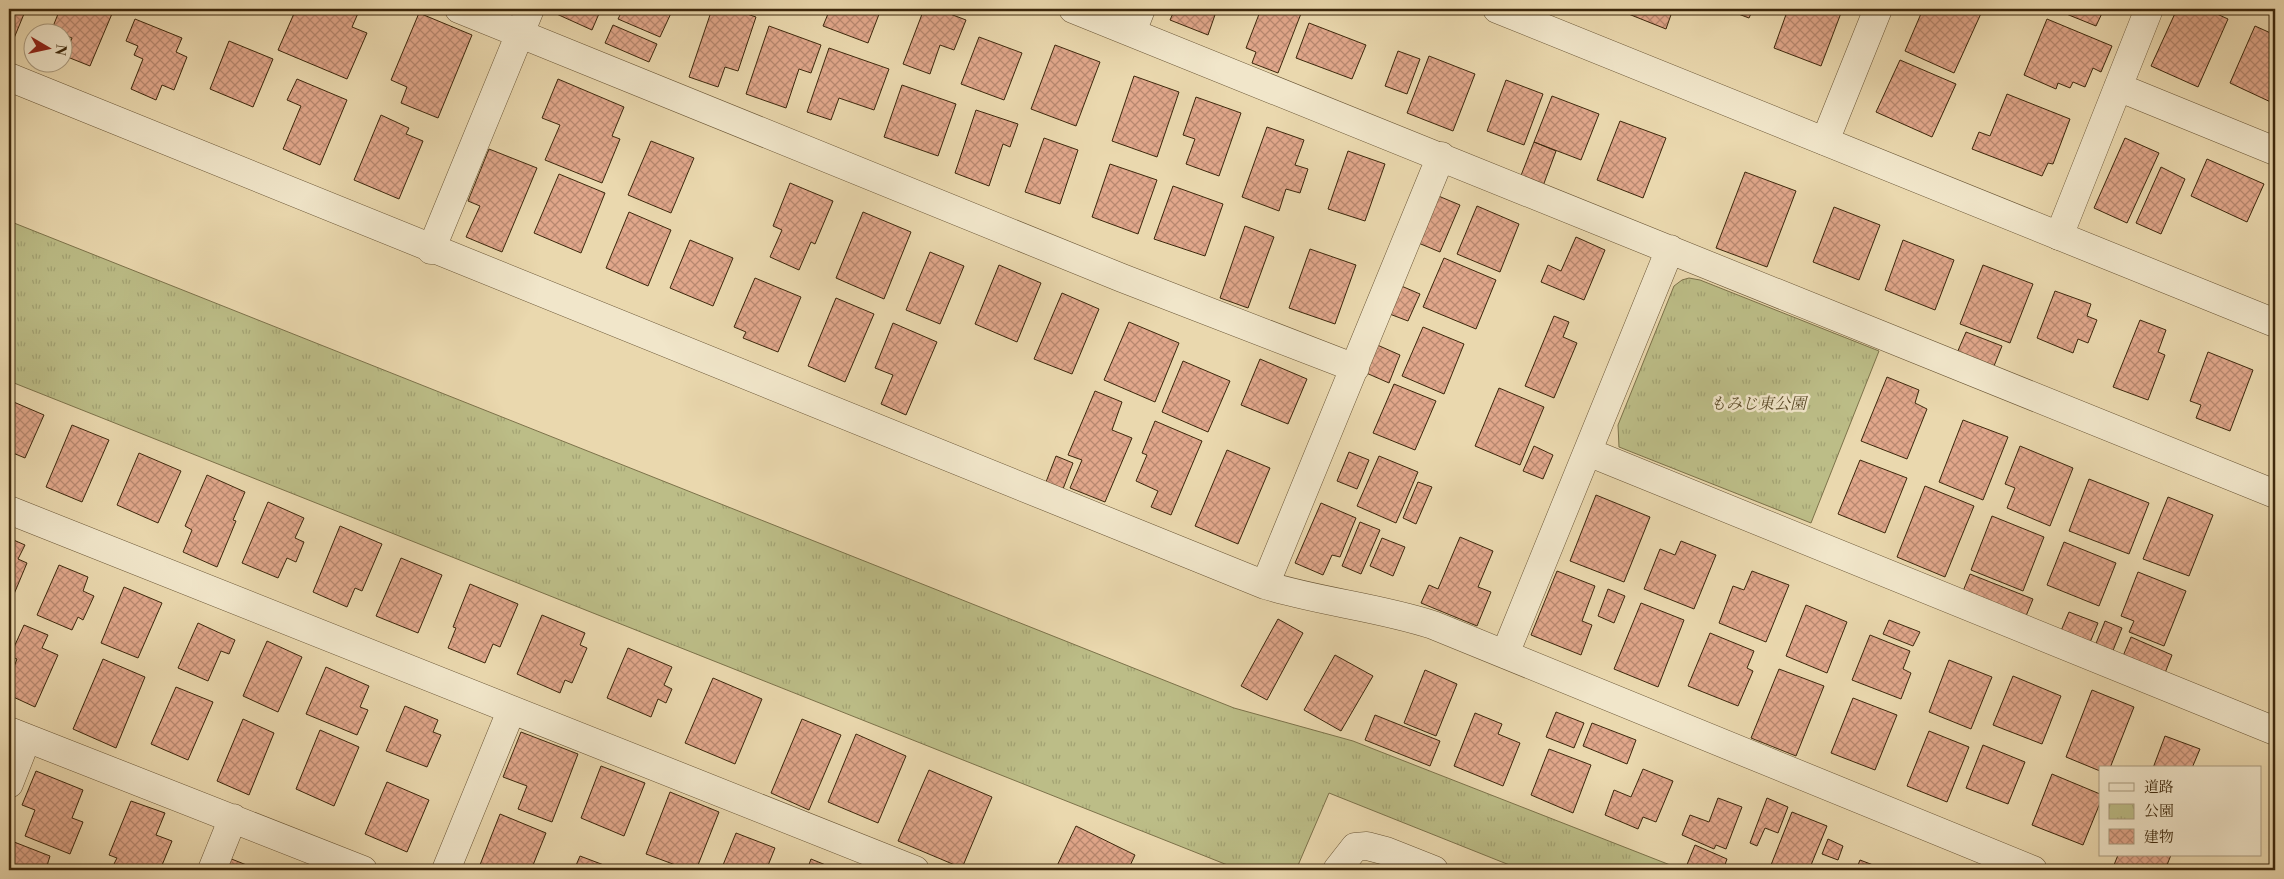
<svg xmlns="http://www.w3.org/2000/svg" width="2284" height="879" font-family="'Libre Bodoni','Noto Serif JP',serif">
<defs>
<pattern id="park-tufts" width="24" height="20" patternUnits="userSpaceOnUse" patternTransform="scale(1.25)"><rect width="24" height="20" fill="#bcbd87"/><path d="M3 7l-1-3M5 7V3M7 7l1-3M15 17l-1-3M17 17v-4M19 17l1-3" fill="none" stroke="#a2a273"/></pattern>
<pattern id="building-cross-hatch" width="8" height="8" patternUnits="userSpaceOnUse" patternTransform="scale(1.25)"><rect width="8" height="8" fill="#e1a78b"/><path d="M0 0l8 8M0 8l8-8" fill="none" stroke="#b88870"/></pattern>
</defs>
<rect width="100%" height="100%" fill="#ead8ae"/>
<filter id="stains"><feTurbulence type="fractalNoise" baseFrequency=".004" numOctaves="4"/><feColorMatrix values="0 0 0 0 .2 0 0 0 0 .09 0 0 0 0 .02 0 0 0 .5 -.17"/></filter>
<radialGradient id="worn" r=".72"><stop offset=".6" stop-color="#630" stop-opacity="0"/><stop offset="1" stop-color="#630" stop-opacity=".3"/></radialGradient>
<path fill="url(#park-tufts)" stroke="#7c724a" d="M9,221L1234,708L1353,741L1683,870H1522L1329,793L1296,870H1240L9,381Z
M1689,278L1700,280L1879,351L1811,523L1619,447L1618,425L1674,286L1682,280Z"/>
<path fill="url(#building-cross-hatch)" stroke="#3d280c" d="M9,9H26L10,48H9Z
M60,9H114L90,66L65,56L72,38L52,29Z
M296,9L359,11L352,27L367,33L347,79L278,50Z
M551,9H601L592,30L550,11Z
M623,9H667L672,11L660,37L618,19Z
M712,9H732L756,17L738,71L725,67L718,87L689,77Z
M830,9H881L868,43L823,26Z
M924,9H937L966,20L954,50L940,45L930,74L903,64Z
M1175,9H1217L1208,35L1170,20Z
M1261,9H1295L1302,11L1278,73L1252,63L1256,52L1246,48Z
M1616,9H1673L1666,29Z
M1725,9H1753L1749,18Z
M1788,9H1829L1841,13L1821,66L1774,48Z
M1923,9H1983L1954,73L1905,51Z
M2054,9H2104L2096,26Z
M2177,9H2206L2228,19L2198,87L2151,66Z
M419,13L472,35L438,118L401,103L407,87L391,80Z
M135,19L182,38L176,52L187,57L174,90L162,85L156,100L131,89L143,59L134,55L138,46L126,41Z
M2047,19L2112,46L2101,72L2093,68L2085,87L2073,82L2070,88L2058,83L2056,89L2024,75Z
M1309,23L1366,45L1352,79L1296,58Z
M613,25L657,44L649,62L605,43Z
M769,26L821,45L811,73L799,69L786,108L746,94Z
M2255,26L2275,35V104L2230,83Z
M979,37L1022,53L1004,100L961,84Z
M229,41L273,59L253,107L210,89Z
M1055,45L1100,62L1076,126L1031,109Z
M829,48L889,69L874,110L839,98L831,120L807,112Z
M1398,51L1420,59L1407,94L1385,86Z
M1429,56L1475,74L1453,131L1407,113Z
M1900,60L1956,84L1932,137L1876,112Z
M1134,76L1179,92L1157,157L1112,141Z
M297,79L347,100L320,165L283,149L301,106L287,100Z
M558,79L624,107L612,136L620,139L602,183L545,160L560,125L542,118Z
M1506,80L1543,94L1524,145L1487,131Z
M902,85L956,104L938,156L884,137Z
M2007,94L2070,119L2053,164L2048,163L2042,176L1972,149L1979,132L1990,136Z
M1552,96L1599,114L1581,160L1534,142Z
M1196,97L1241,113L1219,176L1186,164L1195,139L1183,135Z
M976,110L1018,124L1010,147L1003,144L989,186L955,173Z
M381,115L409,128L406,134L423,141L399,199L354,180Z
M1620,121L1666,138L1643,198L1597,180Z
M1267,127L1304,140L1295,165L1308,169L1300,193L1286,189L1279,211L1242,197Z
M1044,138L1078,150L1060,204L1025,192Z
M2125,138L2159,153L2127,223L2094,208Z
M651,141L694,158L671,213L628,195Z
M1534,142L1556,151L1543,186L1520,178Z
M489,149L537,168L502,252L466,237L480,206L468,201Z
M1348,151L1385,164L1365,221L1328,209Z
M2207,159L2264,184L2247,222L2191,196Z
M1110,164L1157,180L1138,234L1092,217Z
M2161,167L2185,179L2161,234L2136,223Z
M1745,172L1796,191L1767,267L1716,248Z
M559,174L605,193L581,253L534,233Z
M790,183L833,201L815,244L811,242L799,270L770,257L782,230L773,226Z
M1173,186L1223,204L1205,256L1154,239Z
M1436,195L1460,205L1440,252L1416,242Z
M1477,206L1519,224L1500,272L1457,254Z
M1834,207L1880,225L1859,280L1813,262Z
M629,212L671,230L648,286L606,268Z
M863,212L911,232L884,299L836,278Z
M1245,226L1274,237L1248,308L1220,298Z
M1576,237L1605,250L1584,300L1541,282L1548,265L1561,271Z
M690,240L733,258L713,306L670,288Z
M1903,240L1954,260L1935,310L1885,290Z
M1310,249L1356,265L1335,324L1289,308Z
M930,252L964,266L940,324L906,310Z
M1444,258L1496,280L1476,329L1423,307Z
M999,265L1041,283L1017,342L975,324Z
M1983,265L2033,284L2010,343L1960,324Z
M755,278L801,297L778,352L743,338L746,332L734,327Z
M1399,285L1420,294L1408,321L1387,313Z
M2055,291L2091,304L2087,316L2097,320L2088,343L2078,339L2073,353L2037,338Z
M1062,293L1099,309L1072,374L1034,359Z
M836,298L874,314L845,382L808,366Z
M1554,316L1569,322L1563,337L1577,343L1554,398L1525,386Z
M2140,320L2166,330L2158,352L2165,355L2148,400L2113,387Z
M1129,322L1179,343L1155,402L1104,380Z
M893,323L937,342L906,415L881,404L893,375L875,368Z
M1423,327L1464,344L1444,394L1402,376Z
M1966,332L2002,346L1994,366L1957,353Z
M1375,344L1400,355L1389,383L1364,372Z
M2208,352L2253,370L2230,431L2196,418L2201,405L2190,401Z
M1260,359L1307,379L1288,424L1241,405Z
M1183,361L1230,381L1208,432L1162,412Z
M1887,377L1919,390L1915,403L1927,409L1907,459L1861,441Z
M1394,384L1436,401L1415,450L1373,433Z
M1499,388L1544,407L1520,465L1475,446Z
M1095,391L1122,402L1112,430L1132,438L1105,502L1070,488L1082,460L1068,455Z
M9,400L44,415L25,458L13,453L9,463Z
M1963,420L2008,437L1983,500L1939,482Z
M1155,421L1202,441L1171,515L1151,507L1158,491L1136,481L1147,455L1142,453Z
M72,425L109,440L82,502L46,487Z
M1534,446L1553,455L1543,479L1523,471Z
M2020,446L2073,468L2050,526L2007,508L2015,488L2005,484Z
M1227,450L1270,468L1238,544L1195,526Z
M1349,452L1369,460L1357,489L1337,481Z
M139,453L181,471L158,523L117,505Z
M1056,456L1073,463L1063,489L1046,482Z
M1379,456L1418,472L1396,523L1357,506Z
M1860,460L1907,478L1885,533L1838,514Z
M207,475L245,492L233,520L236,521L217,567L183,552L192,530L185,526Z
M2089,479L2149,503L2129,554L2069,531Z
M1418,482L1432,487L1416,524L1403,518Z
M1925,486L1974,506L1945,577L1897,557Z
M1596,495L1650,517L1624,582L1570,561Z
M2168,497L2213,515L2189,576L2143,559Z
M268,502L304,518L295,538L304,542L296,562L287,558L278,578L242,563Z
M1321,503L1356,518L1340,557L1332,555L1323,575L1295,563Z
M1992,516L2044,537L2023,591L1971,570Z
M1360,522L1380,530L1361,574L1342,566Z
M340,526L382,544L362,591L355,588L347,607L313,592Z
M1460,537L1493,551L1478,587L1491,592L1477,626L1421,603L1429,585L1438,589Z
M9,538L25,545L18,559L27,563L9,606Z
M1382,538L1405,547L1393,576L1370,566Z
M1681,541L1716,555L1694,609L1644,589L1660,549L1675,555Z
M2064,542L2116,563L2099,606L2047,585Z
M401,558L442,575L418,633L376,616Z
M59,565L88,577L83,591L94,596L83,620L78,617L72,630L37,615Z
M1557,571L1595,586L1582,621L1592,625L1581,655L1531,635Z
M1752,571L1789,585L1766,642L1719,623L1733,586L1744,590Z
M2138,572L2186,591L2164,646L2129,632L2134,621L2121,616Z
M1970,574L2033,599L2024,621L1961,596Z
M470,584L518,604L500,647L493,644L485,663L448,648L456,628L453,627Z
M124,587L162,603L138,658L101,643Z
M1608,589L1625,596L1614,623L1598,616Z
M1641,603L1684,620L1658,687L1614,669Z
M1806,605L1847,622L1827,673L1786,656Z
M2069,612L2098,623L2089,645L2060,633Z
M542,615L585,633L580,645L587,648L572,683L565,680L560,693L517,674Z
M1278,619L1303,633L1267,700L1241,686Z
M1889,620L1920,632L1913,646L1883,634Z
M2105,621L2122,628L2112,653L2095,646Z
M198,623L235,640L229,654L221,651L208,681L178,668Z
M24,625L48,635L42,648L58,655L35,707L9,695V680L17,659L10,656Z
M1710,633L1754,651L1747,668L1753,671L1738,706L1688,686Z
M1870,635L1910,651L1903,669L1911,673L1901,699L1852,680Z
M2131,637L2172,655L2165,673L2123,656Z
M267,641L302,657L278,712L243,696Z
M628,648L672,667L664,685L672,689L666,703L658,699L651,717L607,698Z
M1335,655L1373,676L1341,731L1304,710Z
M103,659L145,677L116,748L73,729Z
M1949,660L1992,677L1971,729L1929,712Z
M326,667L369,686L360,707L368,710L357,735L306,714Z
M1779,669L1824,686L1796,756L1751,738Z
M1425,670L1457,684L1436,736L1404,723Z
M2013,676L2061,696L2042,744L1993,725Z
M713,678L762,699L735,764L685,743Z
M176,687L213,702L188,760L151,744Z
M2092,690L2134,707L2110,768H2100V771L2066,757Z
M1853,698L1897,715L1875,770L1831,753Z
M405,706L438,720L433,732L441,735L427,767L386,751Z
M1556,712L1584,723L1574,748L1546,737Z
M1475,713L1502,724L1498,734L1520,743L1503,786L1454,766Z
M1375,715L1440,741L1430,766L1365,740Z
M243,719L274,733L249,795L217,781Z
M802,719L841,735L809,810L771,793Z
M1592,723L1636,740L1627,764L1583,746Z
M320,730L359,747L334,806L296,789Z
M1929,731L1969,747L1947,802L1907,786Z
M521,732L578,754L552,822L518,809L527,786L503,777Z
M856,734L906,756L878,823L828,802Z
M2165,736L2200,749L2192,768H2153Z
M1983,745L2025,762L2008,804L1966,788Z
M1549,749L1591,765L1573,813L1531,795Z
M601,766L645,783L624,836L581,818Z
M1643,769L1673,781L1656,822L1643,817L1638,829L1605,815L1614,790L1631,797Z
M929,770L992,797L962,868L898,841Z
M36,771L83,790L72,818L83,822L70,854L25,836L35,810L22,805Z
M2052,774L2100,794V803L2083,845L2032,825Z
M387,782L429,800L407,852L365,834Z
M670,792L719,812L696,870H689L646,854Z
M1718,798L1742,807L1726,849L1716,845L1714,849L1682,835L1690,815L1709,822Z
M1767,798L1788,807L1778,833L1765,828L1757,846L1750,843Z
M131,801L165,813L156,835L172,841L160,870L112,868L117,858L109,855Z
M1792,812L1827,826L1809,870H1769Z
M500,814L546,833L531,870H478Z
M1076,826L1135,855L1128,870H1055Z
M736,833L775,848L767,868L772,870H721Z
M1828,839L1843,846L1838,860L1822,854Z
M9,840L50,856L46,869L49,870H11L9,868Z
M1695,845L1727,859L1723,870H1693L1686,867Z
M2118,855H2171L2165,870H2112Z
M580,856L617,870H574Z
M229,858L259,870H224Z
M811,859L838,870H807Z
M1860,860L1881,868L1880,870H1856Z"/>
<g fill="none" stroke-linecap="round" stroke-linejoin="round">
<defs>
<path id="minor" d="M459,9L1122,278L1355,368
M1073,9L2275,494
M1132,32L1141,9
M9,77L1265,585C1320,602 1378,607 1433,625L2033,870
M2118,87L2275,151
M1825,141L1878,9
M2059,236L2149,9
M431,250L530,9
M1588,452L2275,731
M9,510L915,870
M1265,585L1441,156
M1505,654L1670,249
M9,731L363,870
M9,784L27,738
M212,870L233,818
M446,870L511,711
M1337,870L1355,847L1367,846L1386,851L1434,870"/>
<path id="tertiary" d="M1497,9L2275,323"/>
</defs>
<use href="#minor" stroke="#685434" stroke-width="29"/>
<use href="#tertiary" stroke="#685434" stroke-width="29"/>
<use href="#minor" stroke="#f1e6ca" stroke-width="28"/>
<use href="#tertiary" stroke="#f1e6ca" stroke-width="28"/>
</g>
<g text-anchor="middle" stroke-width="5" stroke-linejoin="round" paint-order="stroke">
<g font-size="16" font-style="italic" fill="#5d4d2b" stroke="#f1e6ca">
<text x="1758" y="409">もみじ東公園</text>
</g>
</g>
<rect width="2284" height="879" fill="none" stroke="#ead8ae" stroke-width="30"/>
<rect x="10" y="10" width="2264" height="859" fill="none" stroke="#3d280c" stroke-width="2.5"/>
<rect x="15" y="15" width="2254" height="849" fill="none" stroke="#3d280c"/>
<rect x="2099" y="766" width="162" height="90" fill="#f1e6ca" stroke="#a99a7e"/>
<rect x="2109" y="783" width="25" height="8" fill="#f1e6ca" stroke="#a99a7e"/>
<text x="2144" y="792" font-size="15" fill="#3d280c">道路</text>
<rect x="2109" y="804" width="25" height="15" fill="url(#park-tufts)" stroke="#a99a7e"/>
<text x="2144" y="816" font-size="15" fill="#3d280c">公園</text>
<rect x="2109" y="829" width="25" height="15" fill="url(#building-cross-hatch)" stroke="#a99a7e"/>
<text x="2144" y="842" font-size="15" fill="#3d280c">建物</text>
<g transform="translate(48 48) rotate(99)"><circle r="24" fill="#f1e6ca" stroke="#a99a7e"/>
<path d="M0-4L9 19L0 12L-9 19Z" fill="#8f2418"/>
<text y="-8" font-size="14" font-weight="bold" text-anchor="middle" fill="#3d280c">N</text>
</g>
<rect width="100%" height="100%" filter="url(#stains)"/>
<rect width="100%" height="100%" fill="url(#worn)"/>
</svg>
